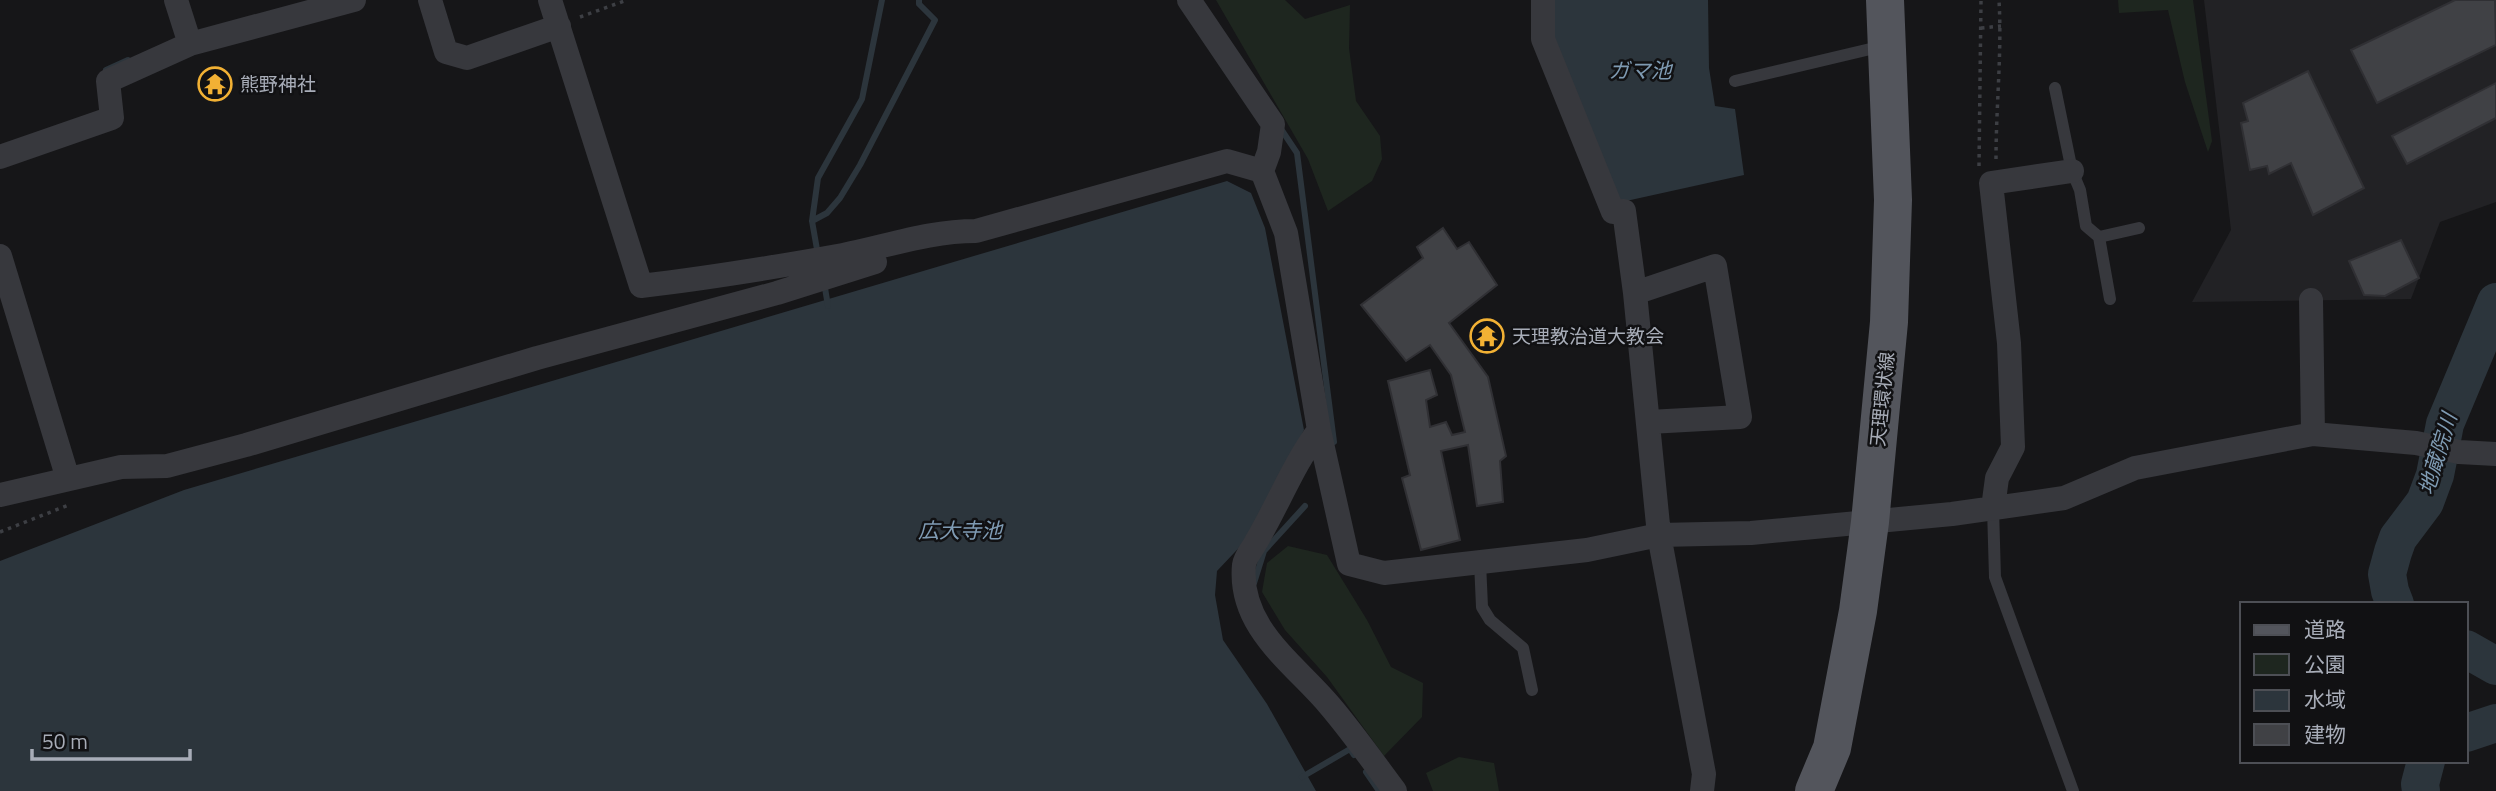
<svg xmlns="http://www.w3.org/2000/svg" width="2496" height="791" font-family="'Titillium Web','Noto Sans JP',sans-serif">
<rect width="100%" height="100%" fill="#161618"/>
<path fill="#222225" d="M2204,0H2496V202L2440,222L2411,299L2192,302L2231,230Z"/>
<path fill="#1e261f" d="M1216,0H1285L1305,19L1350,5L1349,48L1356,101L1380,136L1382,159L1372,181L1328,211L1308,159Z
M2118,0H2193L2212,141L2208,152L2185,82L2168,10L2119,13Z
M1288,546L1327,555L1367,620L1391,667L1423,683L1422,717L1384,756L1327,677L1285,630L1262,592L1267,563Z
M1459,757L1494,763L1499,791H1433L1426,773Z"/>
<path fill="#2c353c" d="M1554,0H1708L1709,68L1715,106L1735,109L1744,175L1617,203L1552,36Z
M1227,181L1251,193L1265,228L1304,430L1251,535L1217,571L1215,595L1223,640L1267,704L1316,791H0V561L184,490Z"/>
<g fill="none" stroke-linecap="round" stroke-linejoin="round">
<path stroke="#2c353c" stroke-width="6" d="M106,70L128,60
M1279,126L1297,153L1334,442
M812,221L827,213L840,198L860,165L935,20L919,4V0
M818,255L812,221L818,178L862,99L882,0
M824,282L828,306
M1254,583L1264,551L1305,506
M1366,772L1379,791
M1302,777L1350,749L1354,755"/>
<path stroke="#2c353c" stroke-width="38" d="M2395,604L2390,591L2387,574L2393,552L2398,538L2425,502L2435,475L2445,424L2496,302
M2466,649L2496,666
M2466,733L2496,723
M2421,791L2420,784L2426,761"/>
</g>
<path fill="#404145" stroke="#303034" stroke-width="2" d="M2455,0H2495L2496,45L2377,103L2351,50Z
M2308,71L2364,188L2313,215L2291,163L2269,174L2267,166L2250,170L2241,123L2248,121L2243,103Z
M2496,83V118L2407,164L2392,136Z
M1443,228L1457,249L1469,242L1497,285L1449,323L1488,377L1506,456L1500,461L1503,502L1477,506L1468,445L1441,451L1460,540L1421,550L1402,478L1410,475L1388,381L1430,370L1437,395L1426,400L1430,427L1446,422L1452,435L1465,432L1451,375L1430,345L1406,361L1361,305L1423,258L1417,247Z
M2401,240L2419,278L2385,296L2364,295L2349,261Z"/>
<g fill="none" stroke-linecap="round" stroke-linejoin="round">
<path stroke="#3d3f44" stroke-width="3.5" stroke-dasharray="3.5 5" stroke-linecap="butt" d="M580,17L627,0
M1981,28L2001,26
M1996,159C1996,106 2002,53 1999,0
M1979,166L1981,0
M0,532L71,504"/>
<path stroke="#37383d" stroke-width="12" d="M1735,81L1883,46
M2055,88L2072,171L2080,190L2086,226L2099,237L2110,299
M2099,237L2139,228
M1993,508L1995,577L2073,791
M1480,562L1482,607L1490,620L1523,648L1532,690"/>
<path stroke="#37383d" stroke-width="24" d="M176,0L190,44L354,0
M430,0L446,52L467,58L559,26
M550,0L641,286C709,278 776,267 843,255C888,246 930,231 976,231L1227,161L1262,171L1286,233L1319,430L1349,564L1384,573L1587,550L1659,535L1751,533L1952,514L2064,498L2135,468L2313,434L2416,443L2459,452L2496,454
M1189,0L1273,124L1269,152L1262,171
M1543,0V39L1613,212L1624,211L1635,293L1659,535L1704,774L1702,791
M0,157L112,118L108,81L190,44
M0,256L68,479
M1635,293L1715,266L1740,417L1649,422
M2311,300L2313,434
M1319,430C1293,465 1278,505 1256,542C1252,550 1245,557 1244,565C1238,628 1295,664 1330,706C1353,733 1374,763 1395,791
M0,495L121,467L167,466L246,445L537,358L777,293L875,262
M1993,508L1997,478L2013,447L2009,343L1991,183L2072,171"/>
<path stroke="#53555c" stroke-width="38" d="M1814,791L1832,748L1858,611L1870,522L1889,322L1893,200L1885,0"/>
</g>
<defs>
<symbol id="temple-ring" viewBox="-11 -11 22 22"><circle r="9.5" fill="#111113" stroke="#f2b134" stroke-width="1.5"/><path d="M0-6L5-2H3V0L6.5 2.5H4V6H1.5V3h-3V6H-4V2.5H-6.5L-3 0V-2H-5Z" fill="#f2b134"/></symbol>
</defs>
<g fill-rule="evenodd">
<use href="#temple-ring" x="196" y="65" width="38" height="38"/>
<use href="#temple-ring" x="1468" y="317" width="38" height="38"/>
</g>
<g text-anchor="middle" stroke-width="5" stroke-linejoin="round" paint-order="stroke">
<g font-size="19" fill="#a8adb8" stroke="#111113" text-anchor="start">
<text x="240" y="91">熊野神社</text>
<text x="1512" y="343">天理教治道大教会</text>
</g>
<g font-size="19" fill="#a8adb8" stroke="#111113">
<text transform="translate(1882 399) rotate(-84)" y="7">天理環状線</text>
</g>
<g font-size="21" font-style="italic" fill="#7f9bb3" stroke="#111113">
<text x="1640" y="78">ガマ池</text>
<text transform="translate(2438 454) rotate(-73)" y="7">地蔵院川</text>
<text x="960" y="538">広大寺池</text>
</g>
</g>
<rect x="2240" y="602" width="228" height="161" fill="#111113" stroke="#4d4f55" stroke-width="2"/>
<rect x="2254" y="625" width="35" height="10" fill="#53555c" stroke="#4d4f55" stroke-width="2"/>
<text x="2304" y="637" font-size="21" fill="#a8adb8">道路</text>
<rect x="2254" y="654" width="35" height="21" fill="#1e261f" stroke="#4d4f55" stroke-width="2"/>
<text x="2304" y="672" font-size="21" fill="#a8adb8">公園</text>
<rect x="2254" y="690" width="35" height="21" fill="#2c353c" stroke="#4d4f55" stroke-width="2"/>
<text x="2304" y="707" font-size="21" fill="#a8adb8">水域</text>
<rect x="2254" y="724" width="35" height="21" fill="#404145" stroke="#4d4f55" stroke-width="2"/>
<text x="2304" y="742" font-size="21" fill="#a8adb8">建物</text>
<path d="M32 749v10h158v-10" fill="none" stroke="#a8adb8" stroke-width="3.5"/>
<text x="42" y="749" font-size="21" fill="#a8adb8" stroke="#111113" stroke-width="5" paint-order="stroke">50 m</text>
</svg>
